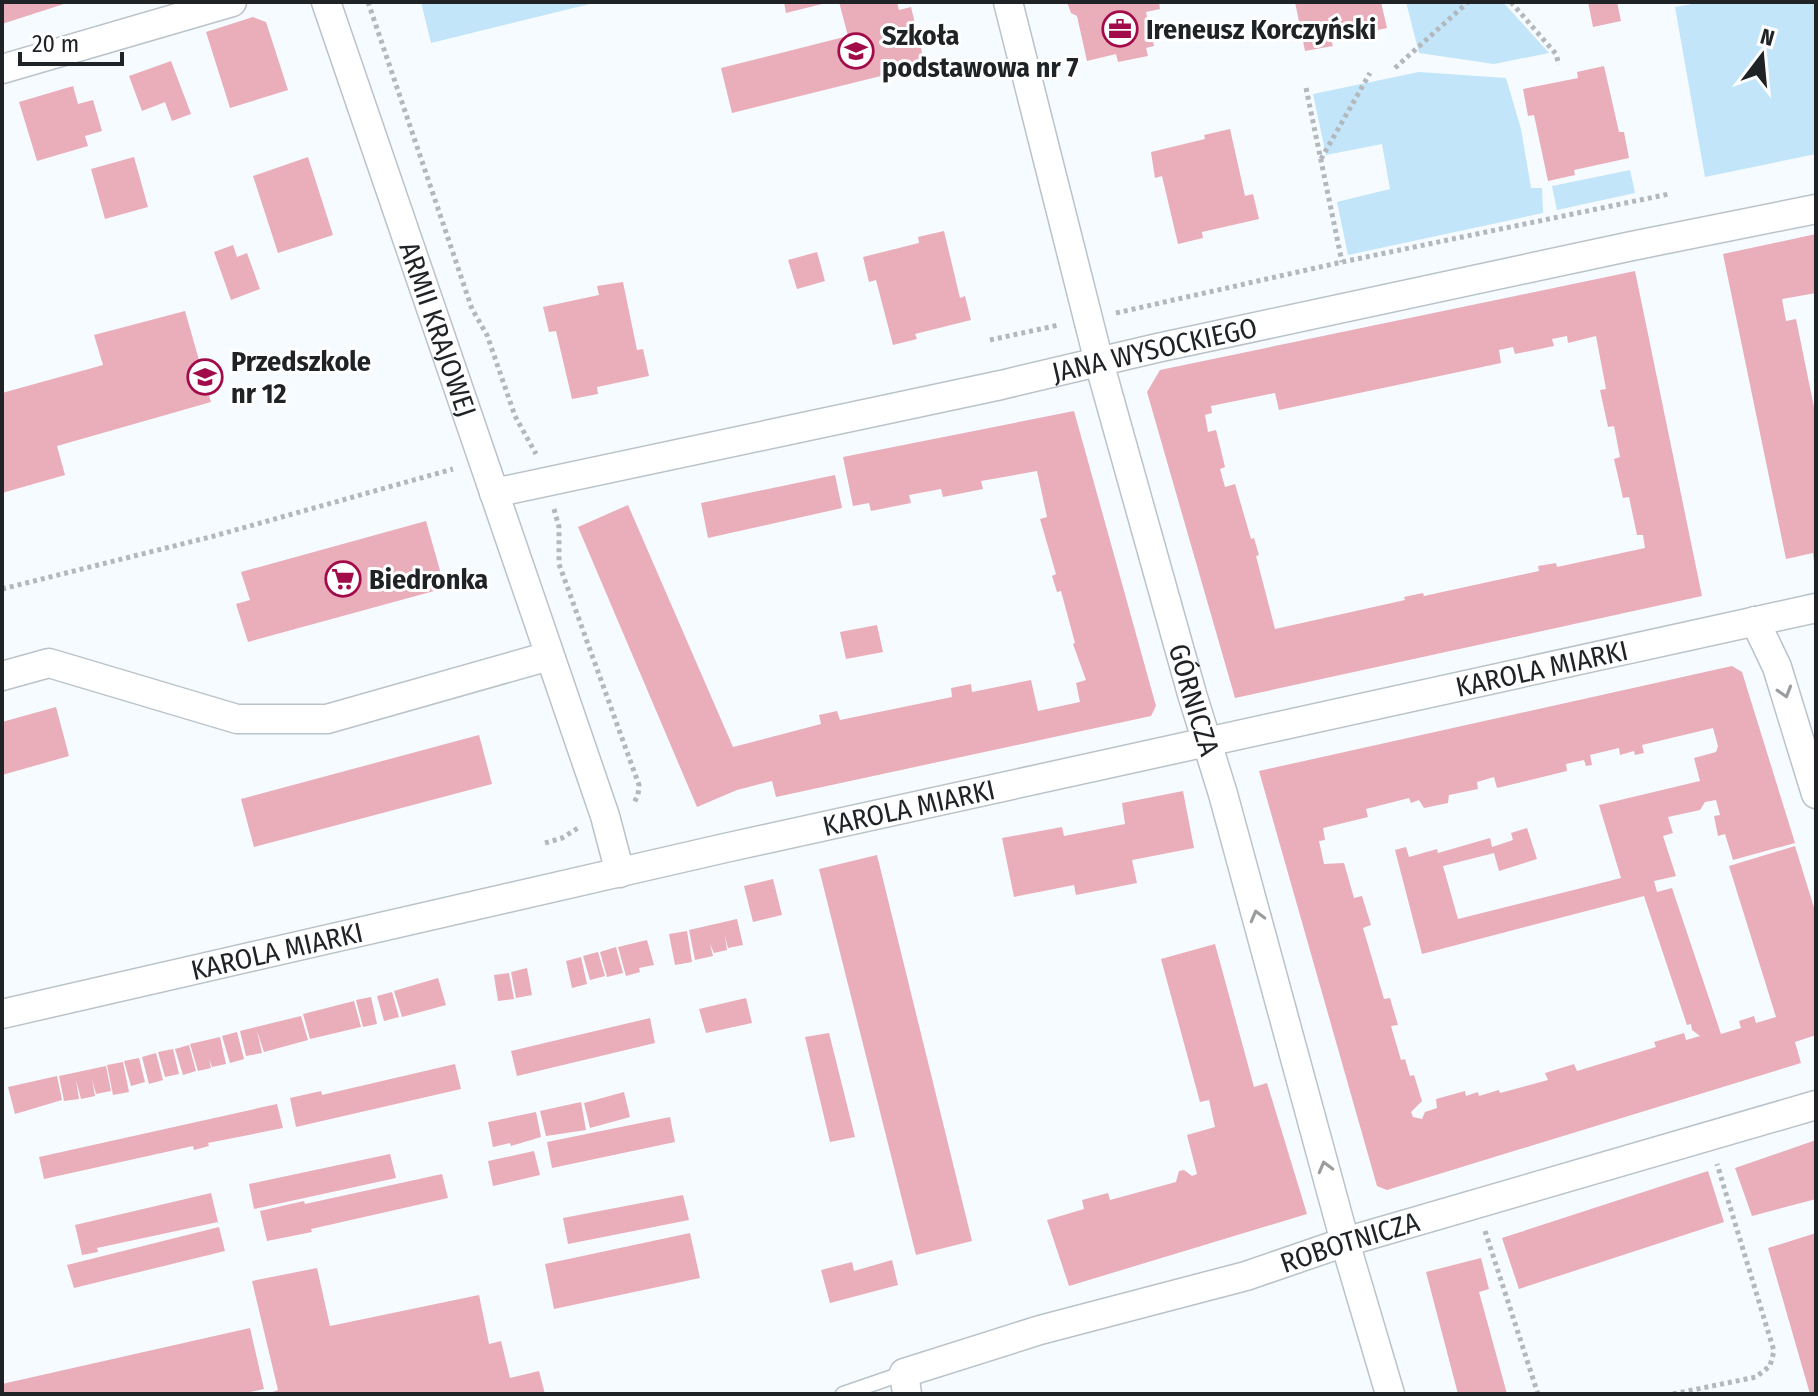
<svg xmlns="http://www.w3.org/2000/svg" width="1818" height="1396" font-family="'Fira Sans Condensed',sans-serif">
<rect width="100%" height="100%" fill="#f5fbff"/>
<path fill="#c3e5f9" d="M421,2H598L431,43Z
M1406,2H1503L1549,53L1494,64L1419,53Z
M1703,2H1814L1816,154L1705,177L1675,7Z
M1419,72L1506,78L1521,129L1531,188H1542L1543,213L1348,255L1337,202L1390,189L1382,144L1326,155L1313,94Z
M1630,170L1635,193L1557,210L1552,186Z"/>
<path fill="#eaaeba" fill-rule="evenodd" d="M2,2H66L67,3L2,24Z
M784,2H826V3L786,13Z
M839,2H897L899,10L911,7L925,65L732,113L721,68L848,36Z
M1067,2H1159L1160,9L1146,12L1154,46L1146,48L1148,56L1118,62L1116,54L1087,61L1077,16L1071,13Z
M1295,2H1381L1387,28L1331,40L1333,46L1305,51Z
M1588,2H1617L1621,21L1593,27Z
M253,17L266,22L288,90L230,108L206,32Z
M171,61L191,114L172,121L165,102L142,111L129,76Z
M1604,66L1619,132H1624L1629,158L1574,170L1575,175L1548,181L1534,115L1528,116L1523,89L1578,78L1577,72Z
M73,86L78,104L93,100L102,131L85,136L88,146L37,161L19,102Z
M1230,129L1245,196L1253,194L1259,219L1202,232L1203,238L1178,244L1162,176L1155,178L1151,152L1205,139L1204,135Z
M134,157L148,207L105,219L91,169Z
M308,157L333,235L278,253L253,176Z
M944,231L960,298L965,296L971,320L915,334L917,339L893,345L876,280L869,282L863,257L919,243L918,237Z
M1816,234V293L1782,299L1786,321L1796,319L1816,417L1814,562L1813,553L1786,559L1723,254Z
M233,245L237,257L247,253L260,289L231,300L214,252Z
M817,252L825,281L797,289L788,260Z
M1635,271L1702,596L1235,698L1147,392L1160,370ZM1567,336L1568,343L1596,336L1606,389L1600,390L1608,427L1614,426L1620,457L1614,459L1623,498L1629,497L1637,535H1643L1645,548L1557,567L1556,563L1538,566L1539,571L1424,596L1423,593L1404,597L1405,600L1275,629L1256,556L1259,555L1254,538L1251,539L1235,484L1225,487L1220,469L1225,467L1216,430L1208,432L1205,415L1212,413L1211,406L1275,393L1279,410L1501,363L1499,350L1513,347L1515,354L1554,346L1552,339Z
M623,282L637,350L643,349L649,376L597,387L598,394L572,399L556,331L549,332L543,307L599,295L597,286Z
M185,311L211,402L57,446L65,475L2,493V393L103,365L94,335Z
M1074,411L1156,706L1151,716L776,797L772,781L737,790L697,807L578,527L628,505L733,747L821,724L819,715L837,711L840,720L952,697L951,688L971,684L972,692L1031,680L1038,711L1080,702L1076,683L1086,680L1073,644L1075,643L1061,591L1057,592L1052,576L1056,574L1040,519L1047,517L1037,471L981,481L983,489L943,497L941,489L909,495L911,503L871,511L869,503L853,506L843,457Z
M835,475L842,508L708,538L701,503Z
M426,521L445,588L248,642L236,604L250,600L241,572Z
M877,625L883,652L846,659L840,632Z
M1732,666L1742,672L1795,843L1733,860L1725,834L1718,836L1714,816L1720,815L1716,800L1705,802L1700,810L1668,817L1673,833L1663,836L1676,876L1654,881L1657,892L1672,888L1721,1034L1741,1028L1739,1021L1754,1016L1756,1023L1776,1017L1729,866L1795,846L1816,914V1035L1795,1042L1801,1063L1387,1190L1377,1186L1259,771ZM1713,728L1718,746L1716,752L1694,758L1700,781L1599,805L1621,878L1458,919L1443,866L1494,853L1499,871L1537,859L1527,828L1511,833L1513,840L1492,847L1490,838L1438,853L1437,849L1409,857L1406,847L1395,850L1422,954L1644,896L1687,1025L1691,1024L1692,1030L1700,1036L1686,1040L1684,1033L1654,1042L1656,1047L1577,1071L1574,1064L1545,1073L1548,1080L1500,1093L1499,1090L1479,1096L1478,1092L1466,1096L1465,1091L1436,1099L1437,1108L1425,1112L1422,1119L1413,1117L1411,1112L1422,1101L1414,1075L1410,1076L1405,1059L1401,1060L1391,1026L1398,1025L1390,998L1384,999L1363,928L1371,925L1362,896L1354,898L1344,863L1324,864L1319,841L1325,840L1323,828L1368,817L1366,809L1409,798L1411,803L1419,800L1424,808L1448,803L1449,795L1478,789L1477,782L1494,777L1497,788L1567,771L1566,764L1584,760L1586,766L1592,765L1590,755L1619,748L1620,755L1634,751L1635,755L1644,753L1642,745Z
M56,707L69,756L2,775V722Z
M479,735L492,784L254,847L241,799Z
M1183,791L1194,848L1132,860L1137,883L1076,895L1074,885L1014,897L1002,838L1062,827L1064,836L1125,824L1122,803Z
M877,855L972,1241L916,1255L819,869Z
M773,879L782,915L753,922L744,886Z
M737,919L743,945L728,948L725,936L727,950L714,953L710,944L713,956L695,960L689,930Z
M687,931L692,962L675,965L669,934Z
M647,940L654,965L639,968L640,972L626,976L618,947Z
M1215,944L1254,1087L1267,1083L1307,1214L1069,1286L1047,1220L1084,1209L1082,1200L1108,1193L1110,1200L1176,1182L1179,1171L1184,1170L1192,1176L1197,1174L1187,1135L1215,1127L1209,1100L1200,1102L1161,959Z
M616,947L623,973L607,977L600,952Z
M598,952L605,976L590,980L583,956Z
M581,957L587,984L572,988L566,961Z
M527,968L532,995L516,998L511,972Z
M509,973L514,999L498,1001L494,975Z
M438,978L446,1005L402,1017L394,991Z
M392,992L399,1017L384,1021L377,996Z
M371,997L377,1024L363,1027L356,1000Z
M746,998L752,1023L706,1033L699,1009Z
M354,1001L361,1027L310,1039L303,1014Z
M301,1016L308,1040L264,1052L257,1031L262,1053L246,1056L240,1031Z
M650,1018L655,1043L517,1076L511,1051Z
M237,1032L244,1059L230,1063L222,1036Z
M829,1033L855,1137L830,1142L805,1037Z
M220,1037L226,1064L212,1067L209,1059L211,1068L198,1071L190,1044Z
M189,1045L196,1071L183,1075L175,1049Z
M173,1049L179,1074L165,1077L158,1052Z
M156,1053L163,1080L149,1084L142,1057Z
M139,1058L145,1082L131,1086L124,1061Z
M123,1062L129,1092L113,1095L107,1065Z
M455,1064L461,1089L296,1127L290,1098L321,1091L322,1095Z
M106,1066L111,1091L96,1094L92,1079L95,1096L81,1099L76,1080L79,1099L64,1101L59,1076Z
M57,1076L62,1100L15,1114L8,1087Z
M624,1092L630,1117L590,1128L584,1103Z
M581,1102L586,1130L546,1136L540,1111Z
M277,1104L283,1128L208,1143L209,1146L194,1150L193,1146L44,1179L39,1157Z
M536,1112L541,1137L511,1146L510,1143L493,1147L488,1122Z
M670,1117L675,1142L552,1168L547,1142Z
M1816,1140V1199L1752,1216L1735,1168Z
M534,1151L540,1175L493,1186L488,1161Z
M390,1154L396,1178L254,1209L249,1184Z
M1708,1171L1724,1222L1519,1289L1502,1238Z
M442,1174L448,1198L311,1229L312,1232L267,1241L260,1211L304,1201L305,1204Z
M211,1193L218,1222L97,1248L98,1252L82,1255L75,1225Z
M683,1195L689,1220L568,1244L563,1218Z
M219,1227L225,1251L74,1288L67,1265Z
M690,1233L700,1278L554,1309L545,1264Z
M1816,1233V1394H1810L1768,1248Z
M1481,1258L1489,1289L1479,1292L1507,1394H1458L1426,1272Z
M892,1260L898,1285L830,1303L821,1270L852,1262L854,1271Z
M317,1268L330,1326L479,1295L489,1344L501,1341L510,1378L539,1371L545,1394H267L278,1390L252,1281Z
M250,1328L264,1389L241,1394H2V1384Z"/>
<g fill="none" stroke-linecap="round" stroke-linejoin="round">
<defs>
<path id="service" d="M843,1394L904,1373"/>
<g id="minor">
<path id="s1" d="M326,2L605,816L620,873"/>
<path id="s2" d="M1008,2L1099,362L1192,694L1223,794L1345,1242L1390,1394"/>
<path d="M2,69L232,2"/>
<path id="s3" d="M494,493L1001,385L1157,348L1632,246L1816,209"/>
<path d="M1755,621L1777,667L1816,794"/>
<path d="M2,676L49,663L237,719H327L549,656"/>
<path id="s4" d="M2,1014L725,848L1816,608"/>
<path id="s5" d="M907,1394L904,1373L1040,1330L1246,1276L1345,1242L1816,1105"/>
</g>
</defs>
<use href="#service" stroke="#b9c3c9" stroke-width="17"/>
<use href="#minor" stroke="#b9c3c9" stroke-width="31"/>
<path stroke="#b3b8bc" stroke-width="5" stroke-dasharray="4 4" stroke-linecap="butt" d="M368,2L472,309L487,335L515,416L536,454
M1511,2L1556,54L1559,65
M1395,68L1468,2
M1306,88L1342,262
M1321,159L1370,73
M1116,313L1342,262L1669,194
M990,340L1059,325
M554,509L559,527V564L639,785L638,795L634,803
M2,589L214,536L453,469
M545,843L562,838L578,828
M1485,1231L1538,1394
M1673,1394L1756,1377L1770,1366L1774,1351L1717,1164"/>
<use href="#service" stroke="#fff" stroke-width="14"/>
<use href="#minor" stroke="#fff" stroke-width="28"/>
</g>
<defs><path id="oneway-chevron" d="M-2-3.5L2.5 0L-2 3.5" fill="none" stroke-width="1.6" stroke-linecap="round" stroke-linejoin="round" transform="scale(2)"/></defs>
<g stroke="#9a9c9d">
<use href="#oneway-chevron" transform="translate(1785 692) rotate(73)"/>
<use href="#oneway-chevron" transform="translate(1257 916) rotate(-105)"/>
<use href="#oneway-chevron" transform="translate(1325 1167) rotate(-105)"/>
</g>
<defs>
<symbol id="office-ring" viewBox="-11 -11 22 22"><circle r="9.5" fill="#fff" stroke="#a20b4a" stroke-width="1.5"/><path d="M-6-3h4V-5.5h4V-3h4V5H-6ZM-1-4.5V-3h2v-1.5ZM-6 0V1H6V0Z" fill="#a20b4a"/></symbol>
<symbol id="school-ring" viewBox="-11 -11 22 22"><circle r="9.5" fill="#fff" stroke="#a20b4a" stroke-width="1.5"/><path d="M0-5L7-2L0 1L-7-2ZM-4 1L0 2.5L4 1V4Q0 6-4 4Z" fill="#a20b4a"/></symbol>
<symbol id="supermarket-ring" viewBox="-11 -11 22 22"><circle r="9.5" fill="#fff" stroke="#a20b4a" stroke-width="1.5"/><path d="M-6-5.5h2.5l.6 2H6L4.5 2H-2.5L-4.4-4H-6ZM-1.5 3.2a1.3 1.3 0 1 0 .1 0ZM3 3.2a1.3 1.3 0 1 0 .1 0Z" fill="#a20b4a"/></symbol>
</defs>
<g fill-rule="evenodd">
<use href="#office-ring" x="1100" y="9" width="40" height="40"/>
<use href="#school-ring" x="836" y="31" width="40" height="40"/>
<use href="#school-ring" x="185" y="357" width="40" height="40"/>
<use href="#supermarket-ring" x="323" y="559" width="40" height="40"/>
</g>
<g text-anchor="middle" stroke-width="6" stroke-linejoin="round" paint-order="stroke">
<g font-size="28" font-weight="bold" fill="#1f2325" stroke="#fff" text-anchor="start">
<text x="1146" y="39">Ireneusz Korczyński</text>
<text x="882" y="45">Szkoła<tspan x="882" dy="32">podstawowa nr 7</tspan></text>
<text x="231" y="371">Przedszkole<tspan x="231" dy="32">nr 12</tspan></text>
<text x="369" y="589">Biedronka</text>
</g>
<g font-size="28" fill="#1f2325" stroke="#fff">
<text dy="10" stroke="none"><textPath href="#s1" startOffset="346">ARMII KRAJOWEJ</textPath></text>
<text dy="10" stroke="none"><textPath href="#s3" startOffset="676">JANA WYSOCKIEGO</textPath></text>
<text dy="10" stroke="none"><textPath href="#s4" startOffset="1578">KAROLA MIARKI</textPath></text>
<text dy="10" stroke="none"><textPath href="#s2" startOffset="722">GÓRNICZA</textPath></text>
<text dy="10" stroke="none"><textPath href="#s4" startOffset="930">KAROLA MIARKI</textPath></text>
<text dy="10" stroke="none"><textPath href="#s4" startOffset="282">KAROLA MIARKI</textPath></text>
<text dy="10" stroke="none"><textPath href="#s5" startOffset="486">ROBOTNICZA</textPath></text>
</g>
</g>
<rect width="1818" height="1396" fill="none" stroke="#1f2325" stroke-width="8"/>
<g transform="translate(1762 56) rotate(16)" stroke="#ffffff" stroke-width="6" paint-order="stroke">
<path d="M0-6L14 30L0 20L-14 30Z" fill="#1f2325"/>
<text y="-12" font-size="22" font-weight="bold" text-anchor="middle" fill="#1f2325">N</text>
</g>
<path d="M20 52v12h102v-12" fill="none" stroke="#1f2325" stroke-width="4"/>
<text x="32" y="52" font-size="24" fill="#1f2325" stroke="#ffffff" stroke-width="6" paint-order="stroke">20 m</text>
</svg>
